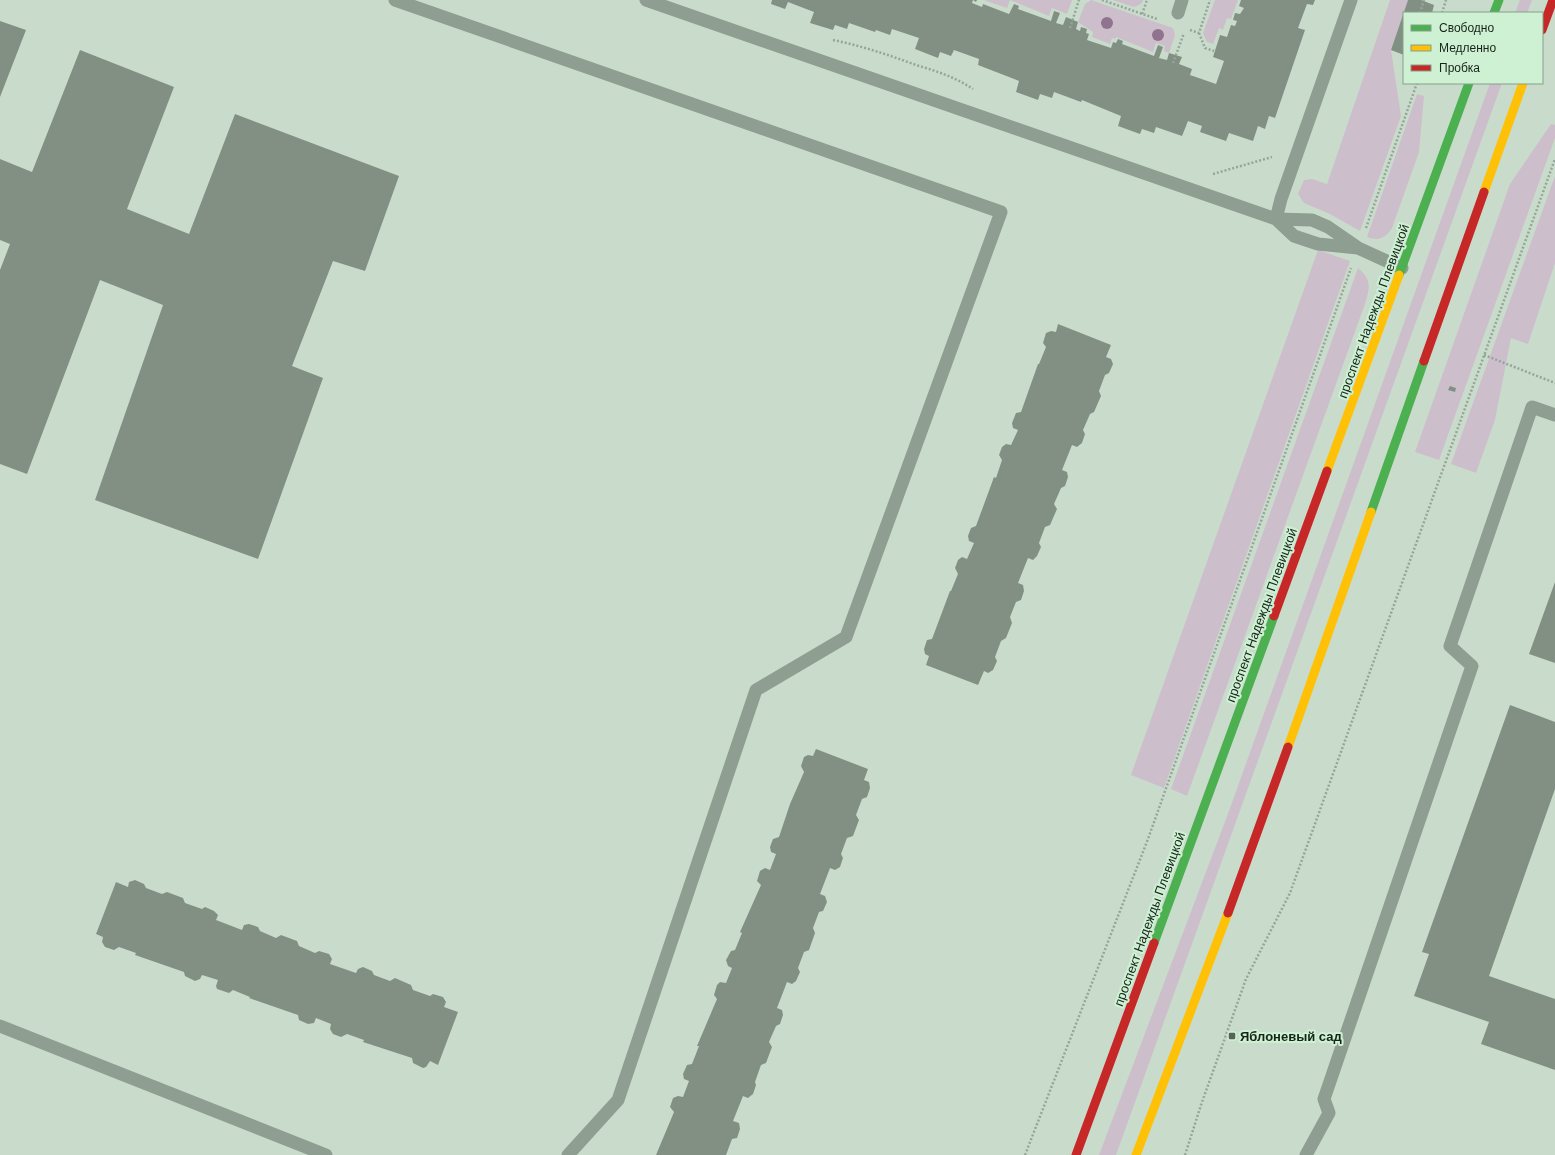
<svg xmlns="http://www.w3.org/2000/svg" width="1555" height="1155" font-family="Arial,sans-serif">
<rect width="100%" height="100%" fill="#c9dccc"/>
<path fill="#cdbecb" d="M984,0H1072L1067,14L1052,8L1049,16L1010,0L1007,8Z
M1091,0L1173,28L1175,35L1169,53L1164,51L1165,46L1156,43L1153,52L1116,37L1115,39L1112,38L1110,44L1092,37L1093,32L1078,22L1085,4Z
M1113,0H1143L1141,4L1134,7Z
M1215,0H1238L1231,19L1227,18L1223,30L1219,28L1213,44L1207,42L1203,33Z
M1390,0H1408L1391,50L1401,116L1360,231L1330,214L1304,203L1298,194L1304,180L1312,179L1327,184Z
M1520,0H1532L1527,13H1515Z
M1490,83H1502L1116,1155H1099L1229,811Z
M1417,94L1424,96L1419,152L1392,228C1385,239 1378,241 1367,237Z
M1551,124L1555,125V138L1439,460L1415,452L1510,184Z
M1555,176V263L1528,344L1511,338L1495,420L1476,473L1451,464Z
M1318,250L1350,261L1164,788L1131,775Z
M1358,268C1372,280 1370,287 1365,304L1187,796L1171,789Z"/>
<path fill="#829084" d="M772,0H977L976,2L973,0L972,3L982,7L983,4L1009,14L1014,4L1019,6L1018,9L1051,21L1054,11L1060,13L1056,23L1063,25L1066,17L1078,22L1076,29L1080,31L1081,27L1087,29L1086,33L1089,34L1087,40L1111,48L1113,42L1116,43L1118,39L1123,41L1122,44L1154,56L1158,45L1163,47L1159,58L1167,60L1169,53L1182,57L1179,64L1192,69L1190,75L1216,84L1224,61L1213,57L1220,35L1227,37L1231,25L1235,26L1237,21L1233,20L1235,13L1240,14L1244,8L1239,6L1241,0H1315L1313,5L1307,4L1298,28L1305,30L1275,118L1269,116L1265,129L1258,126L1253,141L1229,133L1226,141L1200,132L1202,126L1188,121L1182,136L1156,127L1154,133L1142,129L1140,134L1118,126L1121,116L1082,100L1081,102L1054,92L1052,98L1040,94L1038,100L1016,92L1019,81L978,65L979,59L954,50L951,56L940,52L938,58L915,49L919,38L892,29L890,35L876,30L875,32L849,23L847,29L835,25L833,30L810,23L814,12L788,2L785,9L771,4Z
M1408,0H1421L1434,5L1432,13H1404V55L1391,50Z
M0,21L26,30L0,97Z
M80,50L174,87L127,209L189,234L235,114L399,176L365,271L333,261L292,366L323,378L258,559L95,500L163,305L100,280L27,474L0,464V270L10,244L0,240V159L32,172Z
M1058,324L1111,345L1106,357L1111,359L1113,364L1109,373L1105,375L1099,391L1101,396L1094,412L1090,414L1083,430L1085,434L1082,443L1077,447L1072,445L1062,470L1067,472L1068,477L1065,486L1061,488L1054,504L1057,509L1050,525L1045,527L1039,543L1041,547L1037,556L1033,560L1028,558L1018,583L1023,585L1024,591L1021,600L1016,602L1010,617L1012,623L1006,638L1001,641L995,657L997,661L993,670L988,673L984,671L978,685L926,665L929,656L925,654L924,649L927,640L932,639L950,591H951L958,574L955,568L958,560L962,557L967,559L974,543L969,541L968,536L971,528L976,526L994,477L996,478L1002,460L999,455L1002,447L1006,444L1011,445L1018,430L1013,428L1012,423L1016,413L1021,412L1038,364H1039L1046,347L1043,343L1046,333L1051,331L1056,332Z
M1450,386L1456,388L1455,392L1448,390Z
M1555,582V663L1529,654Z
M1510,705L1555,722V789L1489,976L1555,999V1070L1481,1044L1489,1022L1414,996L1429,954L1422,952Z
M816,749L868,769L864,780L869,782L870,788L867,797L862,799L856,815L859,820L853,836L847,838L841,854L843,858L840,867L835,870L830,868L820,894L825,896L827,902L823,911L819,912L813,928L815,933L809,950L804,952L798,968L800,972L796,981L792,984L787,982L777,1008L782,1010L783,1015L780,1024L776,1026L769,1042L772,1047L766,1063L761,1065L755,1082L756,1085L753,1094L748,1098L743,1096L733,1121L739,1123L740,1129L737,1138L732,1139L726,1155H656L674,1112L670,1107L673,1098L678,1096L683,1097L689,1081L684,1079L683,1074L687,1065L692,1064L699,1046H697L717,999L714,995L717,985L720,982L726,983L732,968L728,966L726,960L731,951L735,950L742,933L740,932L761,885L757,881L760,871L765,868L770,870L776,854L771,852L770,847L773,839L779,837L790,804L804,772L801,766L804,757L808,755L813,756Z
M135,880L144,884L146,888L162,894L167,892L183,898L185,903L202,909L205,907L214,911L218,915L216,920L242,930L244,925L249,924L258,927L260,931L276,938L281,935L297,941L299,946L315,953L319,951L329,954L332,959L330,964L356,973L358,969L363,967L372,971L374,975L390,981L395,978L411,985L413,990L430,996L433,994L443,997L446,1002L444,1007L458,1012L438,1065L430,1061L426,1067L423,1068L413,1063L412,1058L363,1042L364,1040L347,1034L341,1037L333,1034L330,1029L331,1024L316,1018L314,1023L308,1024L299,1020L298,1015L249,998L250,997L233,990L229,993L217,989L216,986L218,980L202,975L200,979L195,981L185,976L184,972L135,955L136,953L119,947L114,950L105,947L102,942L103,937L96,934L116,882L128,887L129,882Z"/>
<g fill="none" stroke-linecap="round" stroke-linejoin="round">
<path stroke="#96a599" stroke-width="2.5" stroke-dasharray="2 2" stroke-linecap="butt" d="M1102,0L1157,19
M1420,13L1424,0
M1442,13L1446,0
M1142,14L1147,0
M1070,28L1079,0
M1190,30L1199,33L1210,0
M1199,33L1205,48L1214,51
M833,40C862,46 889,55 916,65C936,71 955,77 973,89
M1173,63L1184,33
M1213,174L1272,157
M1366,228L1417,83
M1484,355L1555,383
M1025,1155L1148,839L1351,268
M1185,1155L1201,1105L1246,979L1290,893L1555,159"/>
<path stroke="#8e9e90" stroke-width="13" d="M395,0L1001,212L846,637L756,690L618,1100L568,1155
M646,0L1276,219L1294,236L1318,244L1358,248L1402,268
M1351,0L1281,199L1276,219L1312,220L1328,227L1357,247
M1178,13L1182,0
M0,1026L326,1155
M1306,1155L1329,1113L1324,1099L1472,666L1450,646L1532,407L1555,415"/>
<path stroke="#4caf50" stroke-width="9" d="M1494,13L1499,0
M1399,275L1469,83
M1371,512L1424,361
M1154,943L1274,616"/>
<path stroke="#ffc107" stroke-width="9" d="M1484,192L1523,83
M1327,471L1399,275
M1288,747L1371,512
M1136,1155L1228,913"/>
<path stroke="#c62828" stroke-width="9" d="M1542,30L1553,0
M1424,361L1484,192
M1274,616L1327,471
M1228,913L1288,747
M1076,1155L1154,943"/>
</g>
<g fill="#90748f">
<circle cx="1107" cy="23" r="6"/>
<circle cx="1158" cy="35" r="6"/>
</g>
<rect fill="#556457" stroke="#cef1d4" stroke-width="1.5" x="1228" y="1032" width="8" height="8" rx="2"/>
<g text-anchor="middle" stroke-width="4" stroke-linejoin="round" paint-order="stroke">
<g font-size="13" fill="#162318" stroke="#cef1d4">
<text transform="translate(1373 311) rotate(-70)" y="5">проспект Надежды Плевицкой</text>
<text transform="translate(1261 615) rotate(-70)" y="5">проспект Надежды Плевицкой</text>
<text transform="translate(1149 919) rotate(-70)" y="5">проспект Надежды Плевицкой</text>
</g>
<g font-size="13" font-weight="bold" fill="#162318" stroke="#cef1d4" text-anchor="start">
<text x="1240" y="1041">Яблоневый сад</text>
</g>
</g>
<rect x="1403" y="12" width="140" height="72" fill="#cef1d4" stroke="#849f89"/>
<rect x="1411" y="25" width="20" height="6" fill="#4caf50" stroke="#849f89"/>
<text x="1439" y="32" font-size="12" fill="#162318">Свободно</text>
<rect x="1411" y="45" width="20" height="6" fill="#ffc107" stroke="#849f89"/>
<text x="1439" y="52" font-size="12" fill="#162318">Медленно</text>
<rect x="1411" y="65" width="20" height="6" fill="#c62828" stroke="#849f89"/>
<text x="1439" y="72" font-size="12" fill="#162318">Пробка</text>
</svg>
